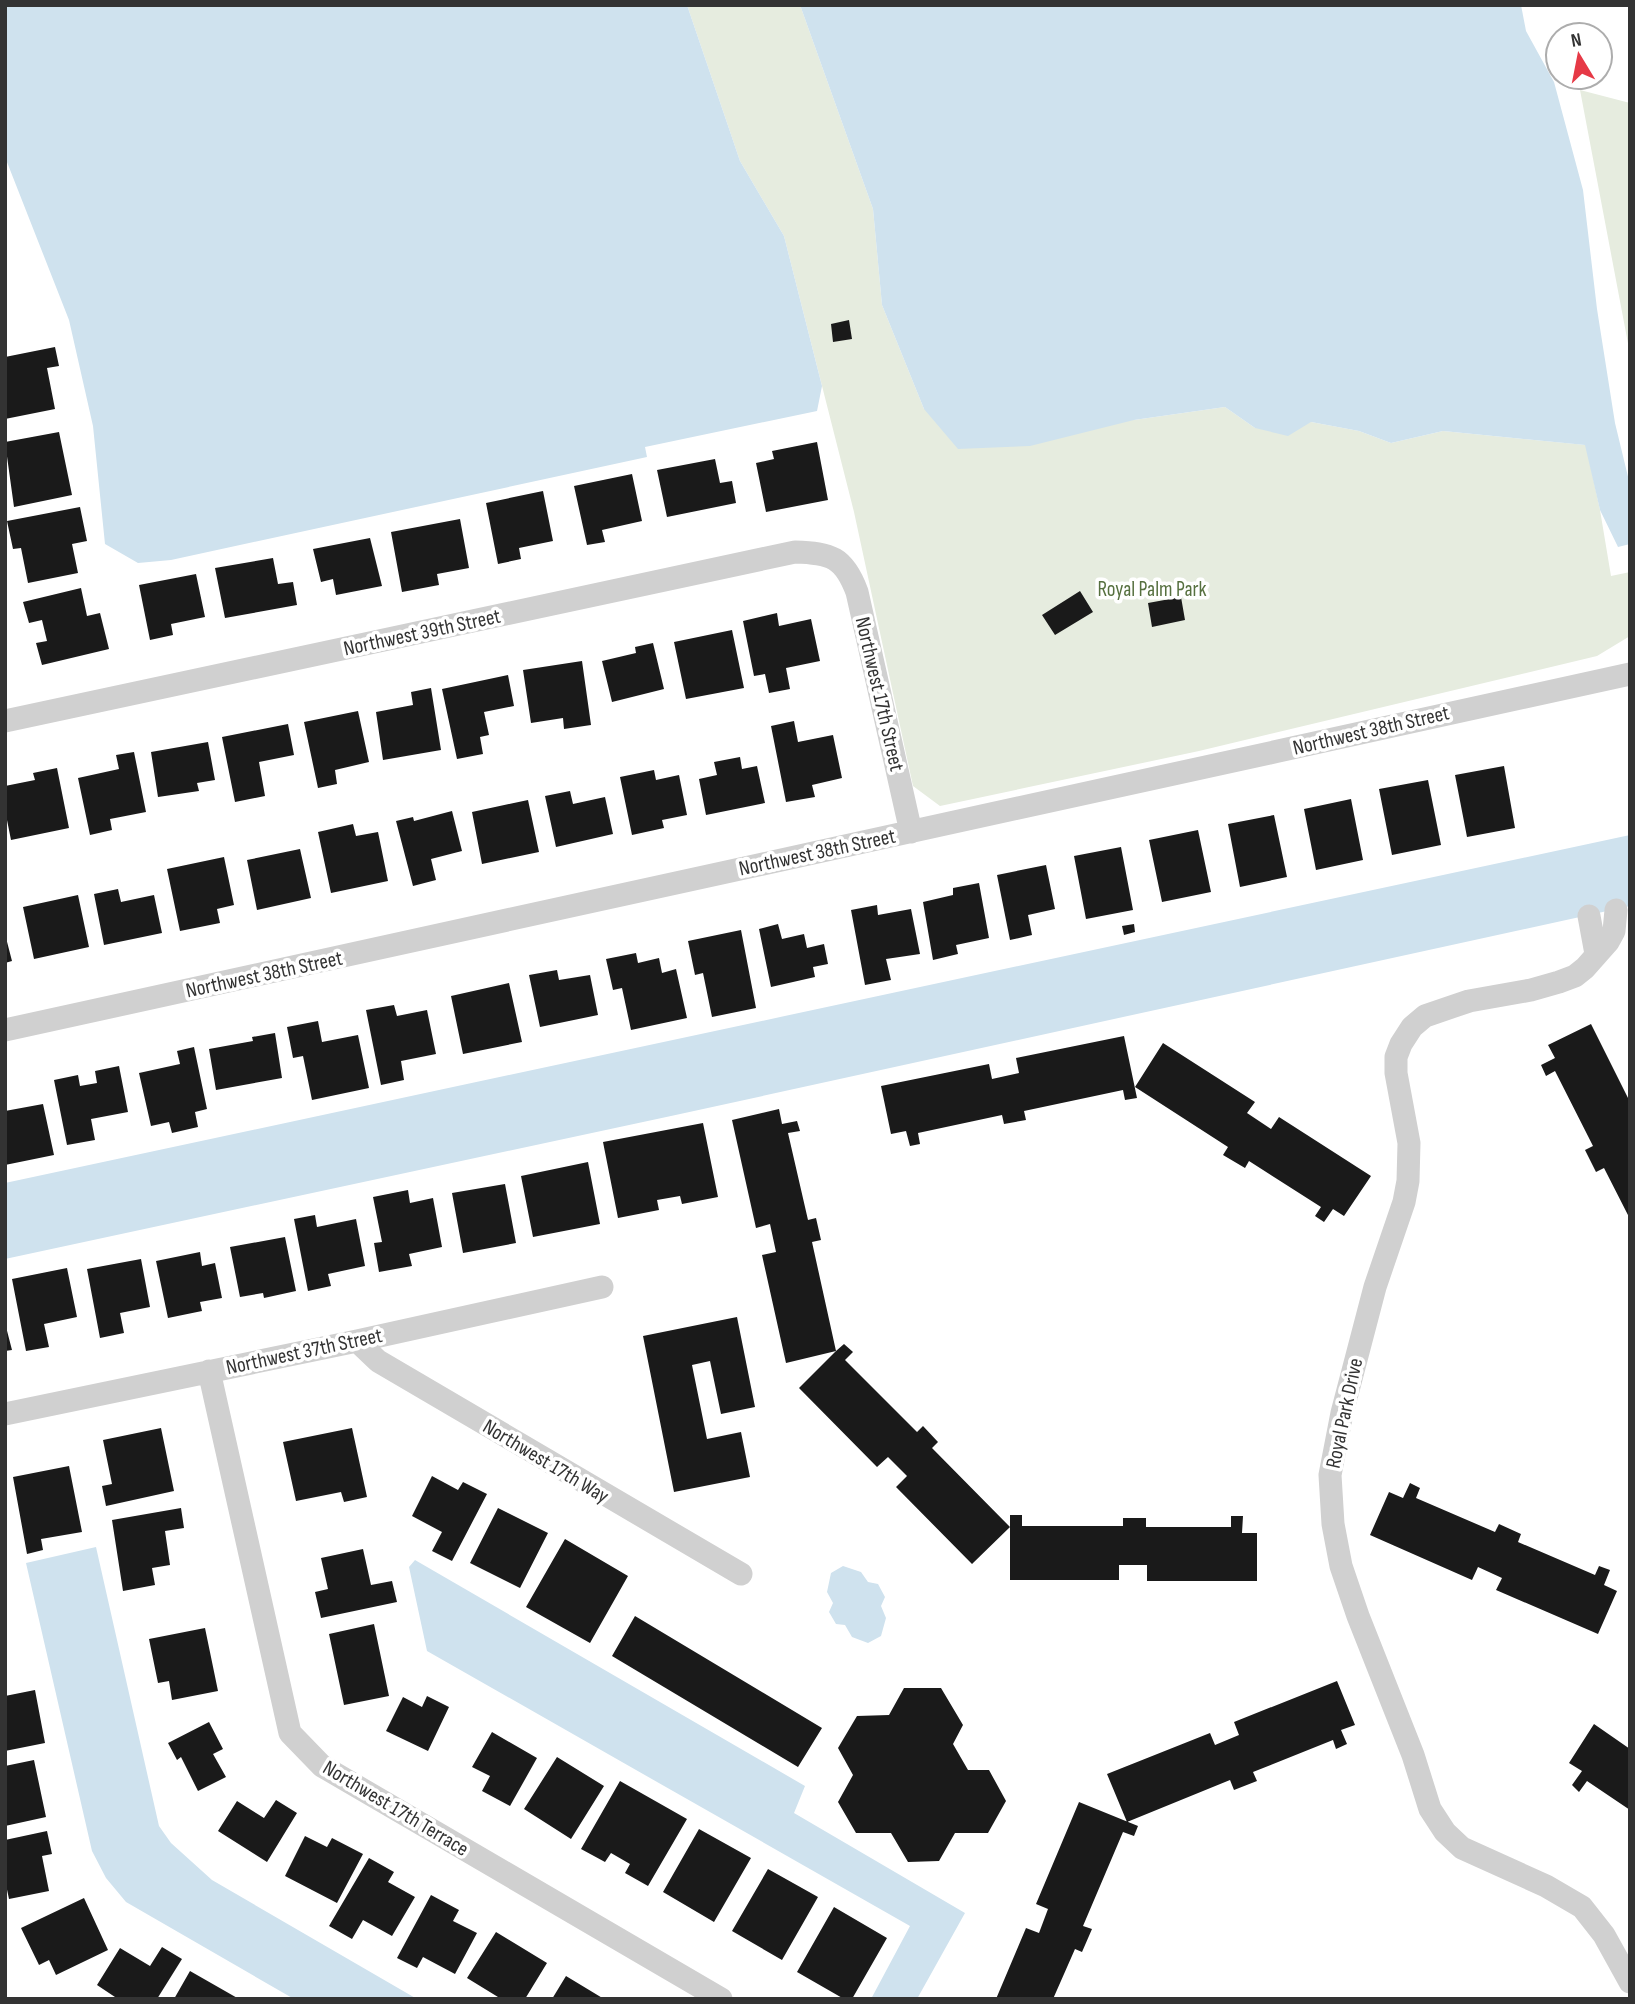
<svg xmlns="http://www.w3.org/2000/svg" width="1635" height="2004" font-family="'Sofia Sans Condensed',sans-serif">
<rect width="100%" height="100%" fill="#fff"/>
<path fill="#e6ecdf" d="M687,5H800L873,209L882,305L924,409L1134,420L1225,407L1255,428L1311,422L1359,431L1391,443L1443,431L1586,445L1600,510L1611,576L1630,572V636L1597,656L1199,751L940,806L913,786L854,512L784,236L740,161Z
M1580,90L1630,103V354Z"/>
<path fill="#cfe2ee" d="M5,5H687L740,161L784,236L822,386L817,411L645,447L647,457L171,560L138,563L105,544L93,426L69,320L5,157Z
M800,5H1521L1526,31L1554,82L1583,190L1597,309L1615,423L1630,485V544L1618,547L1600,510L1585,445L1443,431L1391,443L1359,431L1311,422L1288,436L1255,428L1225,407L1134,420L1030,446L958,449L924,409L882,305L873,209Z
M1630,835V906L671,1116L5,1259V1183Z
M96,1547L159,1826L171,1843L212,1880L417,1999H294L126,1902L106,1878L92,1851L26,1563Z
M415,1560L805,1786L794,1813L965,1913L917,1999H871L910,1926L427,1651L409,1567Z
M843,1566L861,1572L868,1582L878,1584L885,1597L881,1606L886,1618L881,1636L868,1643L852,1637L845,1625L836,1624L829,1612L833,1603L827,1592L831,1573Z"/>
<path fill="#1a1a1a" d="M849,320L852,339L833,342L831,324Z
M55,347L59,366L47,368L55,409L5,419V357Z
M59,432L72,495L14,507L5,442Z
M817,442L828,500L766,512L756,463L774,459L772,451Z
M715,459L720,483L732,481L736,503L667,517L657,470Z
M632,474L642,521L602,530L605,542L587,545L574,486Z
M543,491L553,541L519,548L521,559L498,564L486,503Z
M80,507L87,541L72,544L78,573L28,583L21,548L13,549L7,521Z
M460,519L469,568L437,574L439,585L402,592L391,532Z
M370,538L382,586L336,595L333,579L321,582L313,549Z
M273,558L278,584L293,582L297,605L225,618L215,568Z
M196,574L205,617L171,624L173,635L150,640L139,585Z
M81,588L87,616L100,613L109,649L42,665L36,643L47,641L42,620L29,623L23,602Z
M1080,591L1093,612L1055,635L1042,615Z
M1181,597L1185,620L1152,627L1148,603Z
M777,613L779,626L811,619L820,661L786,668L790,689L769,693L765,674L754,676L743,621Z
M732,630L744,688L686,699L674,642Z
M653,643L664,689L612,702L602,661L636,653L635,647Z
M582,661L591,725L564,729L563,718L531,723L523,670Z
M508,675L514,706L484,712L489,735L480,737L483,754L457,759L442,689Z
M431,688L441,750L383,760L376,712L413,705L411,692Z
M358,711L369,762L335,770L337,784L318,788L304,722Z
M794,721L798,742L833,735L842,778L812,785L815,797L786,802L771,726Z
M288,724L294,755L259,762L265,796L235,802L222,737Z
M208,742L215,780L197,783L199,791L158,797L151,752Z
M134,752L146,812L110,819L112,830L90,835L78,778L119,769L116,755Z
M740,757L742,769L757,766L765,803L706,815L699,779L717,775L714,762Z
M1504,766L1515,828L1467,837L1455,775Z
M57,768L69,828L11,840L5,810V786L35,780L33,773Z
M654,770L656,780L679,775L687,815L662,820L664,828L632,835L620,777Z
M1428,780L1441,845L1392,855L1379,789Z
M570,791L573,804L605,797L613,834L556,847L545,796Z
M1351,799L1363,860L1316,870L1304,809Z
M528,800L539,852L482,864L472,812Z
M452,811L462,851L431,859L436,880L413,886L396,821L413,817L414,821Z
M1274,815L1287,877L1240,887L1228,824Z
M353,824L356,836L378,832L388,881L331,893L318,832Z
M1198,830L1211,892L1162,902L1149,840Z
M1121,847L1133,910L1086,919L1074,856Z
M300,849L311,898L257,910L247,860Z
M224,857L234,905L217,909L220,923L180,931L167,869Z
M1046,865L1055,909L1028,915L1032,935L1010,940L997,875Z
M979,883L989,938L956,945L958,954L933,960L923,902L953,895V888Z
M118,889L121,902L154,895L162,933L104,945L94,894Z
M78,895L89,947L34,959L23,907Z
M877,905L878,915L911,909L920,954L886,959L891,980L865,985L851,910Z
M778,924L782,939L804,934L807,948L824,944L828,964L813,967L815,977L771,987L759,929Z
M1134,924L1135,932L1124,935L1122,926Z
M741,930L756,1008L712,1017L703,973L695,975L688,941Z
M5,934L12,961L5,963Z
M636,953L638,963L659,958L662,973L676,969L687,1018L631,1030L622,988L613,990L606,959Z
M557,970L559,980L590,975L598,1015L540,1027L529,975Z
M509,983L522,1042L463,1054L451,996Z
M394,1005L397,1016L427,1010L436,1054L401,1061L404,1080L381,1085L366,1010Z
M318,1021L322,1042L358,1035L369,1088L312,1100L303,1056L293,1058L287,1027Z
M1591,1024L1630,1102V1128L1628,1129L1630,1133V1219L1604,1168L1596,1172L1585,1150L1593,1146L1555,1071L1546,1076L1541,1065L1555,1058L1548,1045Z
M275,1033L282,1078L216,1090L209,1049L253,1041L252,1037Z
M1124,1036L1137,1098L1125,1100L1123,1090L1024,1111L1026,1120L1004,1124L1002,1115L918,1133L920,1144L910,1146L906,1131L891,1134L881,1086L989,1064L992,1079L1019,1073L1016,1058Z
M1163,1043L1255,1102L1247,1113L1271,1129L1279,1117L1371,1176L1344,1216L1333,1209L1324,1222L1315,1216L1321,1207L1249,1161L1245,1168L1223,1155L1228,1147L1135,1087Z
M194,1047L207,1109L195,1112L198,1127L172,1133L169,1122L151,1126L139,1073L180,1064L177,1051Z
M119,1066L128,1112L91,1119L95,1140L67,1145L54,1080L78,1075L80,1086L97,1083L95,1071Z
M43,1104L54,1155L5,1165V1111Z
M779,1109L782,1124L797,1121L800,1131L788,1133L808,1220L816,1218L821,1240L812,1242L836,1351L844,1344L853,1352L845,1360L917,1432L923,1426L938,1442L932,1448L1010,1527V1515H1022V1526H1123V1518H1146V1527H1231V1516H1243L1242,1533H1257V1581H1147V1565H1119V1580H1010V1527L972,1564L896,1487L907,1476L888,1457L877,1467L799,1388L836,1351L786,1363L762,1255L776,1252L770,1224L756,1228L732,1120Z
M703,1123L718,1197L682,1204L680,1196L657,1200L659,1210L618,1218L603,1142Z
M588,1162L600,1224L533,1237L521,1176Z
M505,1184L516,1243L463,1253L452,1193Z
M408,1190L410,1203L433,1198L442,1247L409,1254L412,1266L379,1272L374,1243L382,1242L373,1197Z
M315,1215L317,1227L356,1219L365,1266L328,1274L331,1286L308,1291L294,1219Z
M285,1237L296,1291L264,1298L263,1293L240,1297L230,1247Z
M200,1252L202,1266L215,1263L222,1298L200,1302L202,1311L168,1318L156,1261Z
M141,1259L150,1307L120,1313L124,1333L100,1338L87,1269Z
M67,1268L77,1317L44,1324L49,1347L26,1351L12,1279Z
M737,1317L755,1407L721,1414L710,1361L692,1365L707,1439L741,1432L750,1477L674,1492L643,1336Z
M5,1323L12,1350L5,1351Z
M161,1428L174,1491L106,1506L102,1486L112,1484L103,1440Z
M352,1428L367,1497L344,1502L341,1492L296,1501L283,1442Z
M69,1466L82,1532L41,1539L43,1550L27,1554L13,1477Z
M432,1476L458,1490L463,1482L487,1494L452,1561L432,1551L442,1532L412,1516Z
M1410,1483L1420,1488L1416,1498L1495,1532L1499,1524L1521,1534L1518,1542L1595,1575L1599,1566L1610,1570L1604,1585L1617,1591L1598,1634L1496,1590L1502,1578L1478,1567L1472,1580L1370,1535L1389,1492L1403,1498Z
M181,1508L184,1528L165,1531L170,1565L152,1568L155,1585L123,1591L112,1520Z
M498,1508L548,1533L520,1588L470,1563Z
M565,1539L628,1576L590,1643L526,1607Z
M363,1549L371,1585L392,1581L397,1602L321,1618L315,1592L328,1589L321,1558Z
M635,1616L822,1728L798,1767L612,1656Z
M374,1624L389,1696L344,1705L329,1634Z
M205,1628L218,1691L172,1700L169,1681L158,1683L149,1639Z
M1337,1681L1355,1725L1341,1730L1347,1744L1336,1749L1333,1740L1253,1772L1257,1781L1234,1790L1230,1780L1127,1822L1107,1774L1210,1733L1215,1745L1239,1735L1234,1722Z
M904,1688H941L963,1725L953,1744L968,1770H989L1006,1801L988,1833H955L939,1861L908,1862L891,1833H856L838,1802L853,1775L838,1748L857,1716L889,1715Z
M35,1690L45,1743L5,1751V1696Z
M427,1696L449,1707L428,1751L386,1731L403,1697L422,1707Z
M209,1722L223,1749L213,1754L226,1777L198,1791L181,1757L177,1760L168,1743Z
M1594,1724L1630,1749V1810L1587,1781L1579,1792L1572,1785L1582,1771L1569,1763Z
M492,1732L537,1758L510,1806L482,1791L490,1776L472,1767Z
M557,1757L604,1786L571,1839L524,1809Z
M34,1760L46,1817L5,1826V1766Z
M620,1781L687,1819L648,1886L625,1873L630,1864L611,1853L605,1862L581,1849Z
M276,1800L297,1813L267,1862L218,1831L237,1801L264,1818Z
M1079,1802L1138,1826L1134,1836L1123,1832L1083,1926L1092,1929L1082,1952L1075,1949L1053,1999H996L1026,1928L1039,1933L1048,1909L1036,1904Z
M699,1829L751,1858L714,1922L663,1892Z
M47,1831L52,1854L42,1856L49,1891L9,1899L5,1880V1840Z
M305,1836L327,1847L332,1838L363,1854L337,1903L285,1876Z
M369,1858L394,1872L388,1882L415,1897L392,1936L363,1920L352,1939L329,1926Z
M768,1869L818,1897L782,1960L732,1931Z
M431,1895L459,1910L453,1921L477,1933L455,1974L423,1957L417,1968L397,1958Z
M84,1898L108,1950L56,1975L49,1960L39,1965L21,1928Z
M834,1907L887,1938L852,1999H844L797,1972Z
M496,1932L547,1963L525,1999H497L498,1997L467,1978Z
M162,1947L182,1959L157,1999H118L97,1985L120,1948L150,1966Z
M190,1971L239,1999H174Z
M566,1976L604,1999H552Z"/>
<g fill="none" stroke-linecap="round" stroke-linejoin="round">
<path stroke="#d0d0d0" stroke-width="23" d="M5,721L795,552C831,553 844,557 857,592L911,832
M1616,910L1614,931L1608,942L1585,968L1575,976L1559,982L1531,990L1469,1001L1425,1016L1412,1027L1401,1044L1396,1057V1073L1409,1143L1408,1181L1404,1202L1375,1287L1342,1413L1330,1475L1333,1524L1341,1566L1358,1616L1413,1755L1430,1809L1445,1832L1462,1848L1546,1886L1582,1907L1604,1935L1630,1982
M1589,916L1596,954
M5,1030L1630,674
M357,1341L378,1361L741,1574
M209,1371L290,1733L322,1766L721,1999
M5,1414L357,1341L602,1287"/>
</g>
<g text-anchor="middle" stroke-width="7" stroke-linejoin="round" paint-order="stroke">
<g font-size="21" fill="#56703f" stroke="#fff">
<text x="1152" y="596">Royal Palm Park</text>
</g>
<g font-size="21" fill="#333" stroke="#fff">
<text transform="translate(422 632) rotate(-12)" y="7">Northwest 39th Street</text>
<text transform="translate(880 694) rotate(77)" y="7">Northwest 17th Street</text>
<text transform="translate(1371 730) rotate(-13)" y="7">Northwest 38th Street</text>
<text transform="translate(817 852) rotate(-12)" y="7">Northwest 38th Street</text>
<text transform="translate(264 974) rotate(-12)" y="7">Northwest 38th Street</text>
<text transform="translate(304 1351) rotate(-12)" y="7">Northwest 37th Street</text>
<text transform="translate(1344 1413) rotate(-78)" y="7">Royal Park Drive</text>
<text transform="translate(546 1461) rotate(31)" y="7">Northwest 17th Way</text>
<text transform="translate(396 1808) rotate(31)" y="7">Northwest 17th Terrace</text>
</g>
</g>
<rect width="1635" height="2004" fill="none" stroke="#333333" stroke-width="14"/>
<g transform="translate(1579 56) rotate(350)"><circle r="33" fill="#ffffff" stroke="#adadad" stroke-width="2"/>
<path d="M0-5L12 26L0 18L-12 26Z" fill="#e63946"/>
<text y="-10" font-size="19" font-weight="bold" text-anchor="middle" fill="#333333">N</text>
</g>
</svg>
